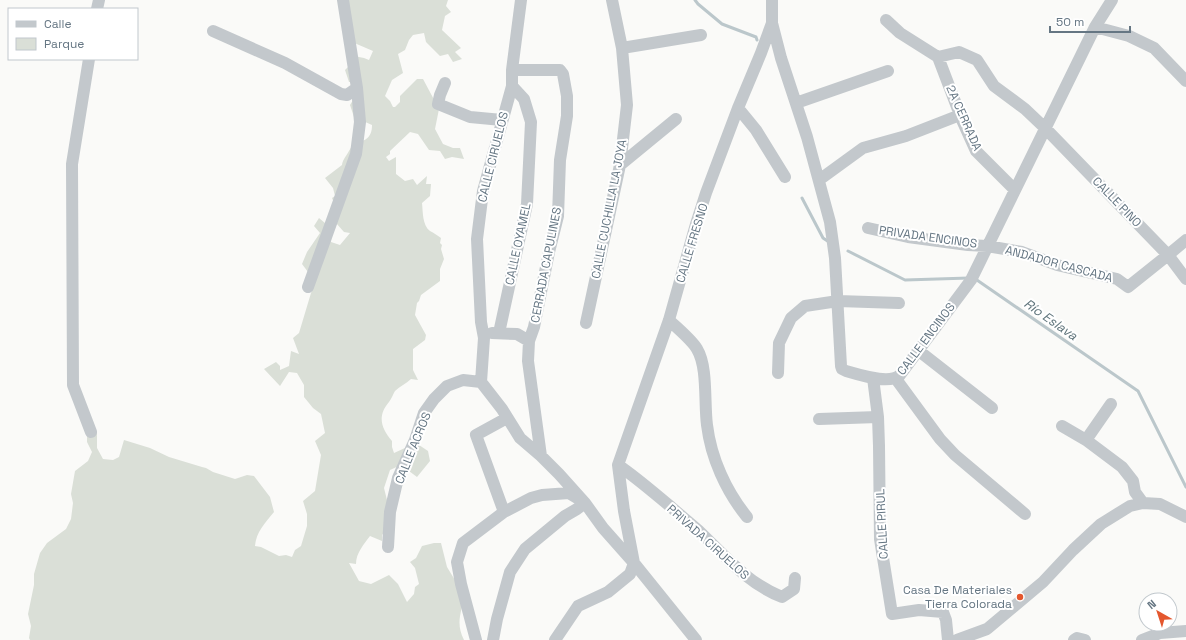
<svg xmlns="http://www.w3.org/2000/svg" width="1186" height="640" font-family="'Space Grotesk',sans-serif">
<rect width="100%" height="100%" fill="#fafaf8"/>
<path fill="#dadfd7" d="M342,0H448L446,6L451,12L445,16L442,30L461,48L455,52L462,59L453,62L448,54L440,56L426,42L424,33L413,35L409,40L405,50L398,54L403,73L392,80L385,96L390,101L393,107H395L400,102V96L417,79H423L439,109L435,129L443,144L453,148H460L464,159L452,157L445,159L440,151L429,150L418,134L410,132L390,151V154L386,157L389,161L396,157V174L405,181L413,179L417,185L427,176L426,184H431L430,196L422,203C423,211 422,225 430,231C434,233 437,235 441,238L440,243L442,245L441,249L444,259L440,269V281L421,295L419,301L417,303L415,315L426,335L425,340L413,349V370L418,380L411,379C406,384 400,386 395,391C393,394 392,398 389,402C377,416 381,428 392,441V447L394,453L416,443L428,451L430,461L417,477L401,465L390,470L384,488L388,504L385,531L382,535V541L370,536C364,544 356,553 356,564L349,563L359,581L371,584L389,575L398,584L407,602L414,594L415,587L419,584L415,568L410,562L416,558L422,546L434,543H441L447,567L464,595C462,613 455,622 464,640H30L29,638L31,626L28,614L34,585V574L40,553L47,543L66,529L71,519L73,503L71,494L75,471L88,461L92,452L87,442V429L97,432V448L103,459L113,460L119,457L124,440L150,448L169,457L202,467L206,468L213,472L235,479L247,475L254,476L270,497L274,512C265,523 256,532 255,546L261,547L279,556L286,555L292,557L295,550L301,546L307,526V514L303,501L315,491L321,455L315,441L325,433L321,414L313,408L304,397V385L297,373L289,372L280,386L264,369L276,362L280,366V370L289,366L291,351L299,354L293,338L299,333L314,283L308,272L302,264L307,252L320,233L314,226L319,218L332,229L331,242L340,245L350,233L344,232L336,223V207L332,198L335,196L333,188L325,178L342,165C342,160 350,151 352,145C364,141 372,139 372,125L354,117L350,105L358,92L354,82H349L345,70L349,66L354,56L364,58L369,60L373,51L352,42Z"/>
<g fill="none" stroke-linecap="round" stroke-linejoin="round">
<path stroke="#bbc7cb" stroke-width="3" d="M695,0L698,4L722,24L756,37L757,40
M802,198L823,238L829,242
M848,251L905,280L969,278
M974,278L1138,391L1186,487"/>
<path stroke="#c3c8cc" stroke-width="12" d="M772,0V23L781,58L807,137L830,222L835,258L841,366L842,369L846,371C860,375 889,385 900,375L971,280L1095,27L1112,0
M97,9L99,0
M886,20L900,33L938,57L959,52L977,60L994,86L1025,109L1045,128L1168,255L1186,279
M1095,27L1129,36L1154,48L1186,81
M213,31L285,63L341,94L347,95L357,88L343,0
M622,48L701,35
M938,57L962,120L976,151L1015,190
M89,59L72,164L73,385L91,432
M512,70H560L563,74L567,96V116L560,160L558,216L549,252L534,327L529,341L528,361L541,456
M445,83L440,95L438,104L470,117L502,120
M796,103L888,71
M738,108L756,130L785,177
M620,165L676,119
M819,180L863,148L906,136L960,115
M868,228L908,237L968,245L987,246L1022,252L1057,265L1117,279L1128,287L1168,255L1186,240
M308,287L356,154L360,122L357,88
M669,320C677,328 692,340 697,349C708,367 704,403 707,425C711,458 726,491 747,517
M586,323L620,165L627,105L622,48L612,0
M492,333L517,334L529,341
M499,333L527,204L531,122L524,99L512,86
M919,351L992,408
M778,373L779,343L791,318L805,306L838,301L899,303
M873,378L878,417L879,446L880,539L892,614L919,610L943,612L946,620L948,640
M896,379L940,439L955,455L1025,514
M481,382L484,338L481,322L477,239L483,191L512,86V70L521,0
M481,382L502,409L520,438L541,456L559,474L585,503L603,528L634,563L696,640
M819,419L878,417
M1062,426L1086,440L1122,467L1133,481L1135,492L1143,503
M1086,440L1111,404
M618,465C637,478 654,493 671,507C680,515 690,523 699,531C726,557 747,583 782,597L794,589L795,578
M504,512L476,435L507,418
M388,547L390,512L398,478L415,440L424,413L434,399L447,386L463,380L481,382
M476,640L461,584L457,562L463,543L504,512L531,498L542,495L569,493L579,499
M493,640L497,619L510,572L525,549L565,516L577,509L585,503
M555,640L578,606L608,592L630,574L634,563L624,511L618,465L669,320L696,224L706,193L738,108L761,53L772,23
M957,640L987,629L1043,582L1073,550L1101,524L1130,506L1143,503L1160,504L1186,517
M1074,640L1077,638L1085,640
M1142,640L1160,633L1186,631"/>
</g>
<circle fill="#e4572e" stroke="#fff" stroke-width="1.5" cx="1020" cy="597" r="4"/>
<g text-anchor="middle" stroke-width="4" stroke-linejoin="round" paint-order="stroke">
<g font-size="12" fill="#657683" stroke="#fff">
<text transform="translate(964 118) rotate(66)" y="4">2A CERRADA</text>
<text transform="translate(493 157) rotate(-76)" y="4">CALLE CIRUELOS</text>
<text transform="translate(1117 202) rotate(46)" y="4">CALLE PINO</text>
<text transform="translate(609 209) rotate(-79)" y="4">CALLE CUCHILLA LA JOYA</text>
<text transform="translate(928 237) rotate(8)" y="4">PRIVADA ENCINOS</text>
<text transform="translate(692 243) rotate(-73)" y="4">CALLE FRESNO</text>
<text transform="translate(518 244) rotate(-78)" y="4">CALLE OYAMEL</text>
<text transform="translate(1059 264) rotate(15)" y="4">ANDADOR CASCADA</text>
<text transform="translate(546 265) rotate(-79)" y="4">CERRADA CAPULINES</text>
<text transform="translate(926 339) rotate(-53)" y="4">CALLE ENCINOS</text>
<text transform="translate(413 448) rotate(-68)" y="4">CALLE ACROS</text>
<text transform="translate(882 524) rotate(-93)" y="4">CALLE PIRUL</text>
<text transform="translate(708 542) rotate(42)" y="4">PRIVADA CIRUELOS</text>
</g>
<g font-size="12" fill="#657683" stroke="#fff" text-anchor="end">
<text x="1012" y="594">Casa De Materiales<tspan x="1012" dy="14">Tierra Colorada</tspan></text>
</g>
<g font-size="13" font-style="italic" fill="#60757c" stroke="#fff">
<text transform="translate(1051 319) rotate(35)" y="5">Río Eslava</text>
</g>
</g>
<rect x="8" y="8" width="130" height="52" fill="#ffffff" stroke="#c1c8cd"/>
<rect x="16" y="21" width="20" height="6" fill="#c3c8cc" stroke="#c1c8cd"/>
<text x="44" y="28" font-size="12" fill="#657683">Calle</text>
<rect x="16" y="38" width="20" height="12" fill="#dadfd7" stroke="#c1c8cd"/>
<text x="44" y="48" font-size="12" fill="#657683">Parque</text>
<g transform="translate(1158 612) rotate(321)"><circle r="19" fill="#ffffff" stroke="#c1c8cd"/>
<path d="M0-3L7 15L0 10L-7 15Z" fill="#e4572e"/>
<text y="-6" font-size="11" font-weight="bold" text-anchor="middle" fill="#657683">N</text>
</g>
<path d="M1050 26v6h80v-6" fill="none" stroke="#657683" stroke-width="2"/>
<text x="1056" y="26" font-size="12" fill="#657683" stroke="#ffffff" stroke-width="3" paint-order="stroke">50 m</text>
</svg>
